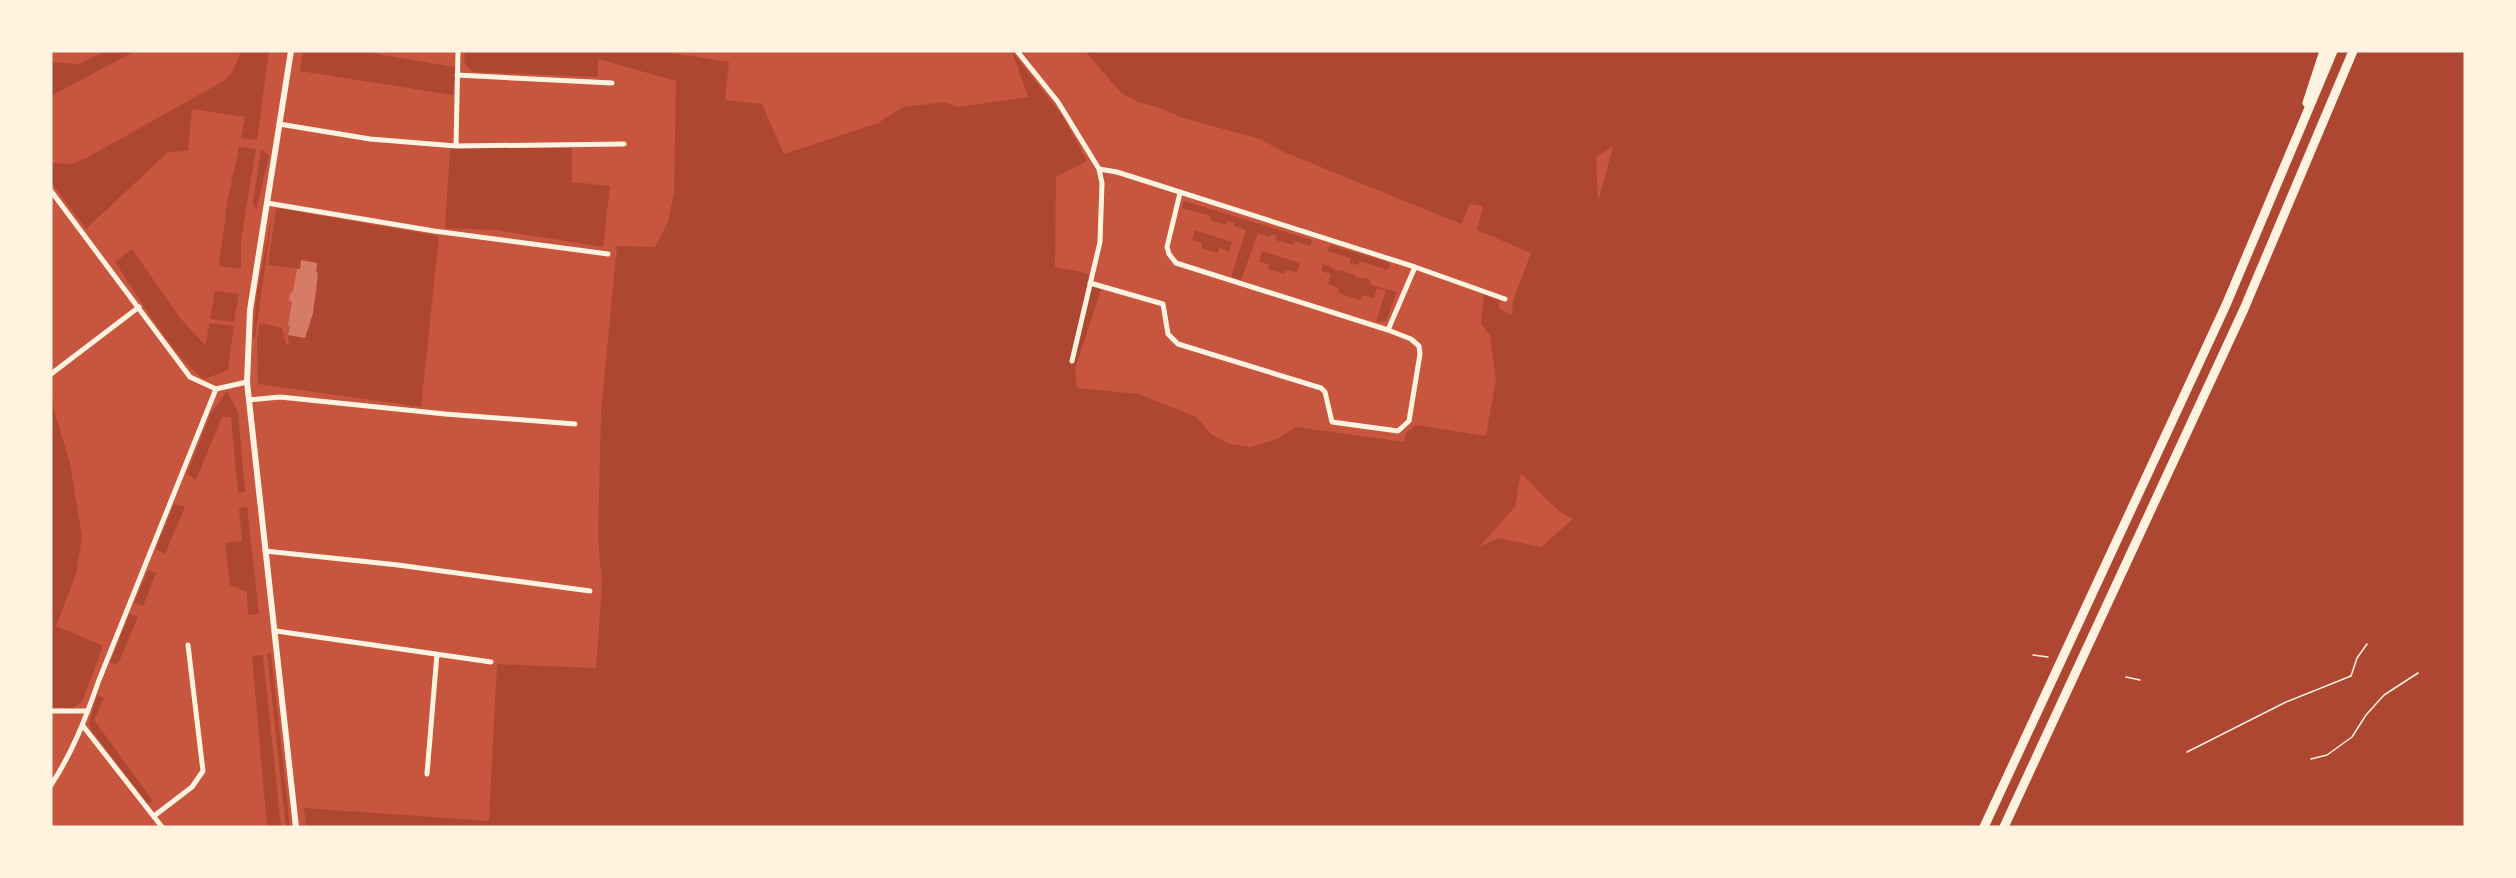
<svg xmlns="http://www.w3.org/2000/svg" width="2516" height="878" font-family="Arial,sans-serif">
<rect width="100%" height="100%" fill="#c8553d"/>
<path fill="#ae4732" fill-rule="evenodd" d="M106,51H135L51,96V62L79,64Z
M242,51H269L257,140L241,138L245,117L192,109L188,151L168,152L86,229L51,182V163L72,164L88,157L222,82L231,74Z
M303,51H359L455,67L453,95L300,71Z
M465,51H670L671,53L729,62L725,100L762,104L784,154L878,123L903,107L944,102L957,107L1028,97L1012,51L1063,117L1087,161L1056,177L1055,267L1086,273L1101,290L1075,369L1077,388L1139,394L1196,417L1211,434L1229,444L1251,447L1277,439L1296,427L1404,442L1406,433L1416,425L1486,436L1496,379L1490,335L1481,324L1484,295L1499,301V308L1511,315L1514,298L1531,253L1477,230L1483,206L1470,204L1461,224L1284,152L1260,139L1183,118L1160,108L1138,102L1121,93L1085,51H2465V827H306L304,808L489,821L497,664L596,668L602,587L598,536L601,413L615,265L617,246L655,247L668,222L674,193L676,81L598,59V77L474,72L464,64ZM1612,147H1613L1598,202L1596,157ZM1521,473C1534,485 1557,514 1573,519L1541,547L1498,538L1479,547L1515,507Z
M239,147L256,149L241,241V269L219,266L227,203Z
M450,148H572V182L610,186L603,247L496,230L445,228Z
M261,149L269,156L256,210L253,203Z
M1184,201L1312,240L1310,246L1295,241L1293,245L1276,240L1277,236L1271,234L1270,237L1258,233L1241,280L1231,277L1246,230L1234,226V223L1228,221L1226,225L1210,220L1211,216L1182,208Z
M276,208L439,236L421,407L258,384L257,339L260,323L282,328L286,344L289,345L288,335L305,338L306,329H309L317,289V263L302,261L300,269L268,265Z
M273,210L255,338L253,337L257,292Z
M1195,230L1232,242L1229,252L1219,248L1218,253L1201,248L1202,243L1192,240Z
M1330,245L1390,263L1388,270L1360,261L1358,265L1350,263L1351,258L1327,251Z
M132,249L181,319L205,345L210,323L234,326L228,370L205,379C179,365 134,290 115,262Z
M1262,251L1300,263L1297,273L1286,270L1284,274L1268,269L1269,264L1259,262Z
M1323,264L1335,269V271L1339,270L1355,275V277L1369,279L1371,285L1397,292L1386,321L1376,322L1386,291L1377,288L1374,298L1362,295L1360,300L1338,293L1339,288L1328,284L1331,274L1321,271Z
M215,291L239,294L234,322L210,319Z
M227,391L238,412L245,492L238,493L231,417H222L196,480L187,474L210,415Z
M51,392L55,414L70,463L82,537L76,574L56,626L103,646L82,702L72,708L51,707Z
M174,504L185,507L165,554L156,549Z
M247,507L259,614L248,615L247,592L230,585L225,543L242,541L239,508Z
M159,566L143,606L134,603L148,570L156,573Z
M129,614L138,617L118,664L110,663Z
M267,653H271L290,827H286Z
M263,655L281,827H267L252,656Z
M97,695L104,698L94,720L153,801L148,804L91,730L89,723Z"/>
<path fill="#d67c66" d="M301,260L317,263L316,272L318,273L313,313L305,338L288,335L290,326H288L292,302L289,300L290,293L293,292L297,269H300Z"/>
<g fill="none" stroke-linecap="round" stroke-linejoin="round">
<path stroke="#fff3e0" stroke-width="1.5" d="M2033,655L2048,657
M2126,677L2140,680
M2187,752L2286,702L2351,676L2357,658L2367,644
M2311,759L2327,755L2352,737L2366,715L2384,695L2418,673"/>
<path stroke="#fff3e0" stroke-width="5" d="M1017,51L1058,102L1099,169L1102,183L1100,242L1072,361
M457,75L612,83
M279,124L370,139L456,146L624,144
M456,146L458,51
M1099,169L1117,172L1415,267L1505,299
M51,191L190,377L216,389L247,382
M267,203L434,231L608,254
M1090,283L1163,304L1168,334L1178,344L1321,388L1325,392L1332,422L1398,431L1409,421L1420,354L1419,346L1411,339L1388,330L1176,263L1169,254L1167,247L1180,193
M1388,330L1415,267
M51,374L139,307
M249,400L280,397L445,414L575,424
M265,551L398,565L590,591
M276,631L491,662
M51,711H88
M83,726L162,827
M427,774L437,654
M51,785C73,752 86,717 99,680L216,389
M154,816L192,787L203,771L188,645"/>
<path stroke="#fff3e0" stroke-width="6" d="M291,51L250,310L247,382L296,827"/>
<path stroke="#fff3e0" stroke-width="9" d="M2307,103L2324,51
M1984,827L2226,305L2333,51
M2004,827L2244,309L2353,51"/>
</g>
<rect width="2516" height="878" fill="none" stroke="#fff3e0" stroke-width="105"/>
</svg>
